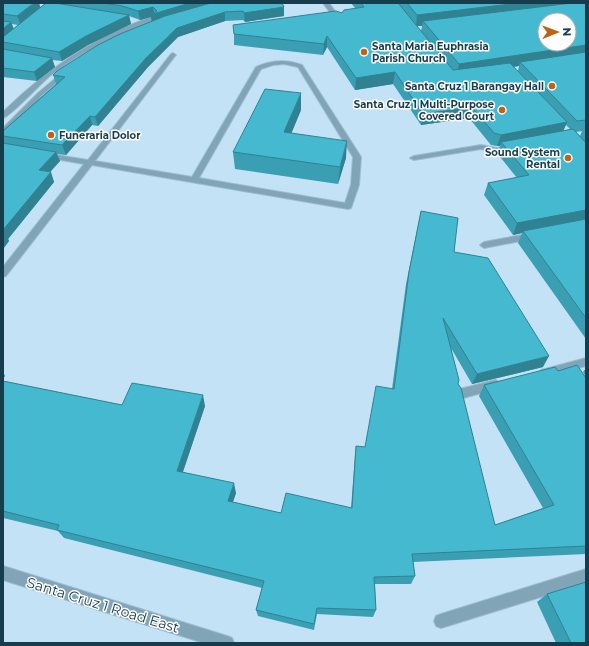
<svg xmlns="http://www.w3.org/2000/svg" width="589" height="646" font-family="Montserrat,sans-serif">
<rect width="100%" height="100%" fill="#c3e2f5"/>
<g fill="none" stroke-linecap="round" stroke-linejoin="round">
<defs>
<path id="minor" d="M323,3H329L342,21L341,22H337Z
M164,13L167,15L166,16C125,31 86,48 51,75C41,83 11,116 3,118V112C49,67 102,31 164,13Z
M173,53L176,55L175,56L95,161L192,177L256,67C272,60 286,59 302,65L361,157L359,185L351,208L348,209L92,165L6,276L3,277V267L84,164L44,157V153L88,160L171,54ZM284,64L298,67L353,157L351,185L345,203L199,178L261,69L273,65Z
M63,72L68,73L42,95L6,134H3V128L38,93Z
M481,145L497,148L511,146L515,148L511,150L497,152L481,149L414,160L410,158L414,156Z
M533,233L536,234L537,236L536,238L484,248L480,245L484,242Z
M586,358V366L545,377L541,376L540,373L541,370L545,369Z
M495,380L499,382L500,385L499,388L460,399L456,397L455,394L456,391L460,389Z
M3,566L227,636L232,638L234,643H204L3,580Z
M586,569V583L441,628L436,626L434,621L436,616L441,614Z"/>
</defs>
<use href="#minor" stroke="#9dbdd0" stroke-width="2"/>
<use href="#minor" fill="#81a4b7" fill-rule="evenodd"/>
</g>
<path fill="#3a9fb3" fill-rule="evenodd" d="M3,3L40,8L46,3H40H282L284,7V16L245,22L243,20L225,21L178,37L148,67L98,126L92,125L66,155L57,154L60,161L50,172L54,182L8,239L9,241L3,249V131L56,84L53,75L152,22L151,17L140,20L129,16L131,24L88,45L62,61L52,60L55,67L37,81L3,77ZM12,24L18,25L14,29Z
M351,3H586V339L518,243L522,233L513,235L484,195L488,183L517,178L497,153L500,146H497L491,145L469,118L421,125L393,84L355,90L327,47L323,55L234,45V34L342,13L355,8ZM417,26H422L421,31ZM519,66L518,71L513,67ZM566,125L570,129L563,131ZM582,131L580,136L576,132Z
M301,110L291,133L346,158L338,184L235,169L233,152Z
M421,211L454,252L543,367L472,384L451,348L458,384L495,525L543,508L479,396L484,385L558,371L586,378V554L413,562L415,576L411,584H375L376,610L373,617L317,614L314,630L258,616L256,610L262,588L64,538L58,531L3,518V381L122,405L205,406L183,472L236,493L233,502L281,513L351,508L355,455L356,446L365,447L392,389L406,284Z
M586,368V377L583,372Z
M547,594L586,643H556L537,602Z"/>
<path fill="#308292" d="M34,3H39L41,9L21,25L17,16Z
M190,3H221L152,23L151,17L140,20L138,11L153,7L154,13Z
M519,3H586L423,21L422,26H416L417,15Z
M284,7V16L245,22L244,13Z
M225,12V21L178,37L148,67L98,126L95,117L146,58L177,28Z
M129,15L131,24L88,45L62,61L59,52L86,36Z
M11,22L14,31L3,41V29Z
M327,36V47L323,55L324,44Z
M586,45V55L520,62L519,66L457,75L459,64Z
M52,58L55,67L37,81L34,72Z
M395,72L393,84L355,90L356,78Z
M301,93V110L285,149L284,132Z
M472,107L469,118L421,125L423,114Z
M90,116L92,125L66,155L62,145Z
M567,122L562,134L501,142L500,146H497L501,135Z
M347,141L346,158L338,184L340,167Z
M56,152L60,161L43,180L39,170Z
M51,172L54,182L8,239L9,241L3,249V230Z
M586,210V220L523,231L522,233L513,235L517,223Z
M549,356L543,367L472,384L477,374Z
M3,372L5,376L3,379Z
M203,395L205,406L180,480L177,471Z
M234,483L236,493L230,510L228,501Z"/>
<path fill="#44b9d0" stroke="#308292" fill-rule="evenodd" d="M3,3H34L17,16L3,14Z
M46,3H55L129,15L86,36L59,52L3,42V37Z
M103,3H190L150,15L157,11L153,7L138,11L122,6Z
M211,3H282L284,7L244,13L243,11L225,12L177,28L146,58L95,117L90,116L62,145L3,136V131L65,77L53,75L57,71L98,45L120,34L165,16Z
M361,3H398L453,70L510,63L567,122L501,135L494,133L472,107L423,114L395,72L356,78L327,36L324,44L234,34L233,25L336,11L342,13L344,10L364,7Z
M407,3H519L417,15Z
M572,3H586V45L459,64L423,21ZM545,20H569V44H545Z
M3,21L11,22L3,29Z
M3,49L52,58L34,72L3,68Z
M586,52V120L577,121L520,62Z
M265,89L301,93L284,132L347,141L340,167L233,152Z
M573,129L586,143V210L517,223L488,183L529,175L501,142Z
M3,143L56,152L39,170L51,172L3,230Z
M421,211L458,218L454,252L488,258L549,356L477,374L443,318L459,380L458,384L461,388L495,525L554,505L484,385L555,367L558,371L577,365L586,378V546L412,554L415,576L374,577L376,610L317,608L314,624L256,610L264,581L57,530L59,525L3,511V381L122,405L132,383L203,395L177,471L234,483L228,501L281,513L286,493L352,508L356,446L365,447L376,386L394,389L409,272Z
M586,219V318L523,231Z
M586,582V643H571L547,594Z"/>
<g fill="#bf6214" stroke="#fefefe" stroke-width="1.5">
<circle cx="364" cy="52" r="4"/>
<circle cx="552" cy="86" r="4"/>
<circle cx="502" cy="110" r="4"/>
<circle cx="51" cy="135" r="4"/>
<circle cx="568" cy="158" r="4"/>
</g>
<g text-anchor="middle" stroke-width="3" stroke-linejoin="round" paint-order="stroke">
<g font-size="10" font-weight="bold" fill="#173c4e" stroke="#fefefe" text-anchor="end">
<text x="372" y="50" text-anchor="start">Santa Maria Euphrasia<tspan x="372" dy="12">Parish Church</tspan></text>
<text x="544" y="90">Santa Cruz 1 Barangay Hall</text>
<text x="494" y="108">Santa Cruz 1 Multi-Purpose<tspan x="494" dy="12">Covered Court</tspan></text>
<text x="59" y="139" text-anchor="start">Funeraria Dolor</text>
<text x="560" y="156">Sound System<tspan x="560" dy="12">Rental</tspan></text>
</g>
<g font-size="14" fill="#173c4e" stroke="#fefefe">
<text transform="translate(103 605) rotate(17)" y="5">Santa Cruz 1 Road East</text>
</g>
</g>
<rect width="589" height="646" fill="none" stroke="#173c4e" stroke-width="8"/>
<g transform="translate(557 32) rotate(89)"><circle r="19" fill="#fefefe" stroke="#a2b0b8"/>
<path d="M0-3L7 15L0 10L-7 15Z" fill="#bf6214"/>
<text y="-6" font-size="11" font-weight="bold" text-anchor="middle" fill="#173c4e">N</text>
</g>
</svg>
